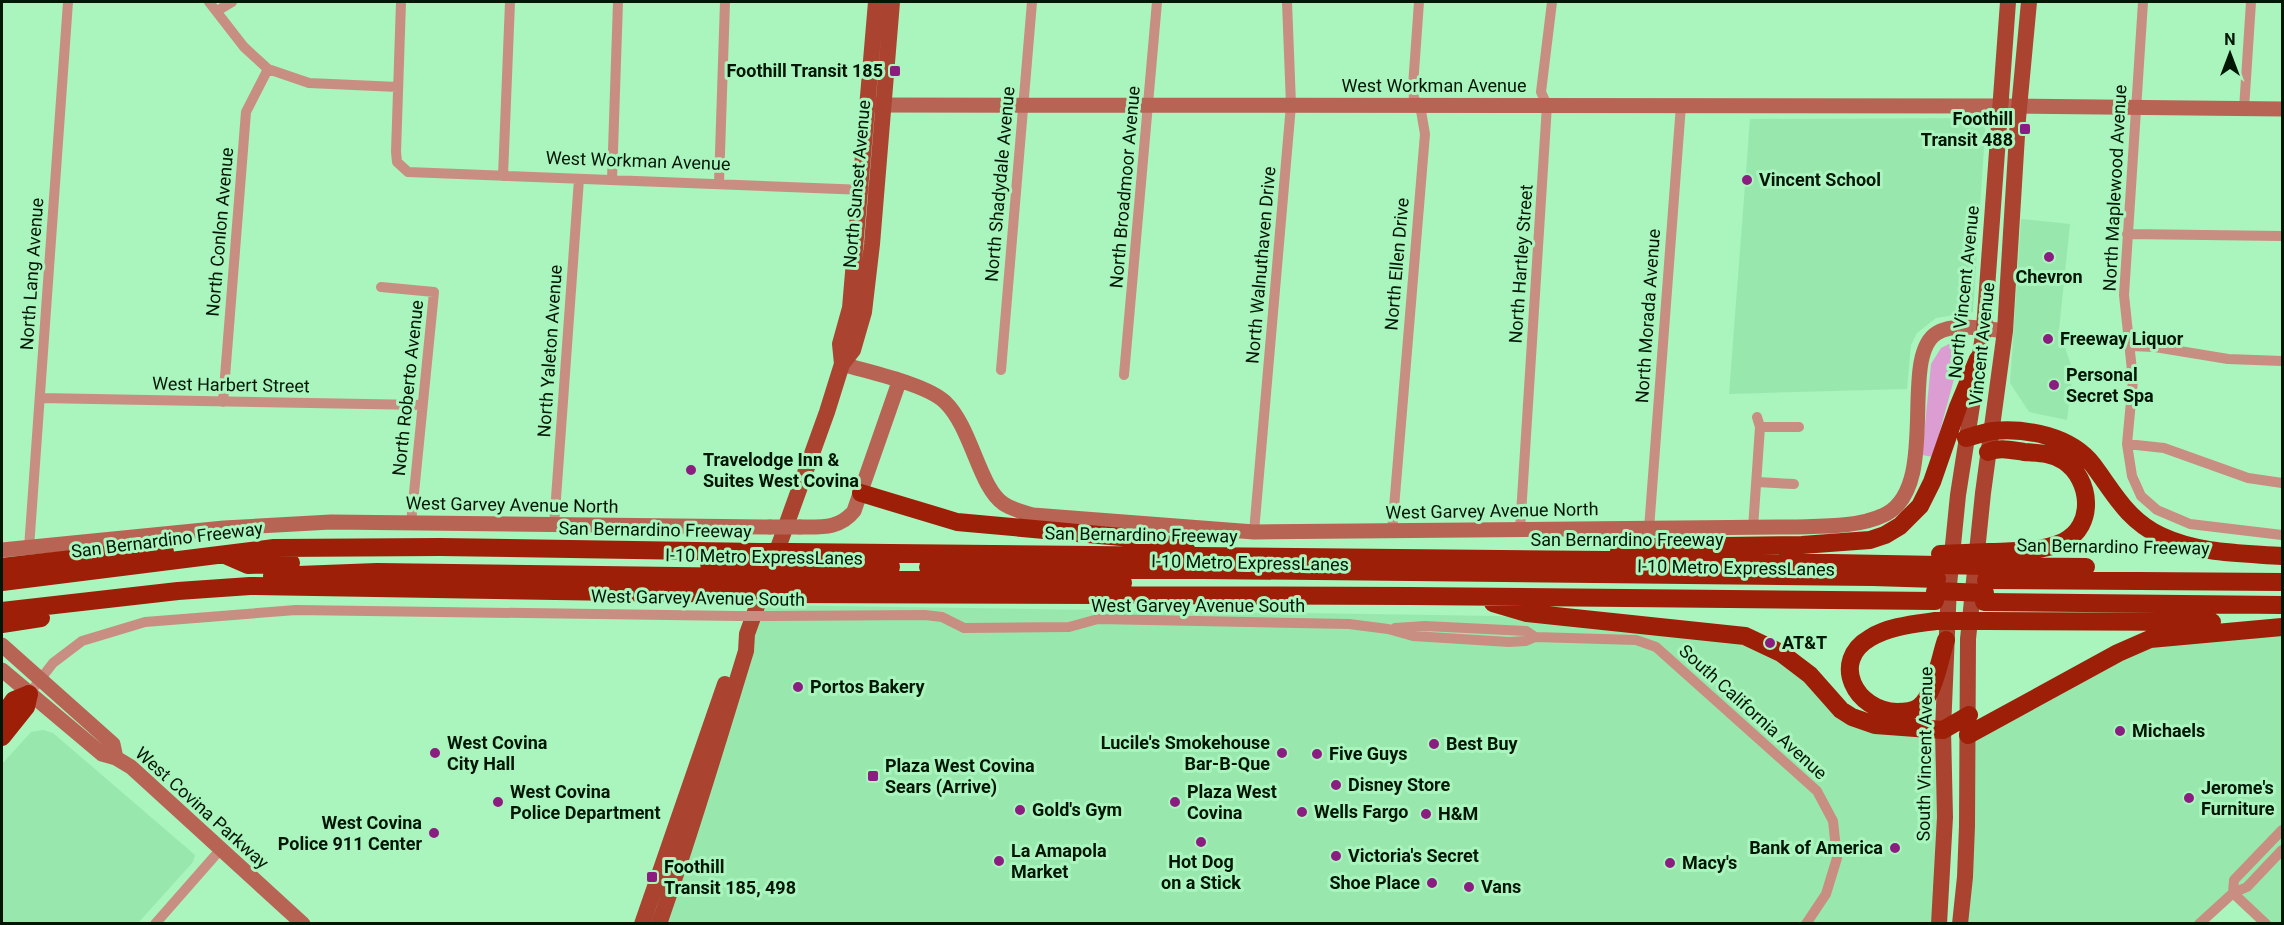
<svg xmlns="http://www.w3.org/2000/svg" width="2284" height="925" font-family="Roboto,sans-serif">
<rect width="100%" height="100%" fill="#aaf4be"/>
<path fill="#98e8ae" d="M1986,118L1973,312L1936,318L1917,333L1911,345L1907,389L1729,394L1750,119Z
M2021,219L2070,224L2059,330L2073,371L2067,420L2029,412L2010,383Z
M758,605L1498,616L1716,632L1745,636L1841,710L1943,730L1939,923L659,924Z
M2282,632V923H2266L2233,894L2199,923L1960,924L1968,735L2135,644Z
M43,730L53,733L195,855L193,862L138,923H2V764L31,732Z"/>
<path fill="#dc9ed2" d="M1949,344L1958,347L1961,353L1933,457L1922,455L1931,364L1941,348Z"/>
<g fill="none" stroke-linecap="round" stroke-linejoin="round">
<path stroke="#c88e82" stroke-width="10" d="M209,2L244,47L268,69L309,83L398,87
M401,2L396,152L397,162L408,172L865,190
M2143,2L2124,295L2133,380L2127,444L2132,476L2141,496L2157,510L2190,524L2282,535
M217,11L232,2
M2244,109L2251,2
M503,176L510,2
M612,180L618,2
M719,183L725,2
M2127,234L2282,236
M381,287L434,292L411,523
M2130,346L2155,347L2228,359L2282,361
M1001,370L1032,2
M1124,375L1157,2
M40,398L422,405
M223,402L246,112L268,69
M1760,427H1799
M2127,444L2164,448L2248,478L2282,483
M1757,482L1794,484
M554,526L579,179
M1753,528L1760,427L1757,417
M1649,529L1681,105
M1520,530L1547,105L1541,92L1552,2
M1254,532L1291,105L1287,2
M1392,532L1425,134L1420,105L1414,99L1413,86L1419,2
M29,548L68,2
M769,616L925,615L942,617L964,628L1069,627L1098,619L1349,624L1388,629L1413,636L1509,642L1526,641L1535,637L1636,640L1656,647L1817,791L1833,821L1837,858L1826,894L1806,924
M1395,628L1425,626L1526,631L1535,637
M29,694L53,663L82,641L145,622L296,610L739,616
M2233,893L2234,880L2282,830
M2233,893L2266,924
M155,924L220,850
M2199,924L2233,893L2247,887L2282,850"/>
<path stroke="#b86454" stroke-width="15" d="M873,105L2001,106L2282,109
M842,364C868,372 926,384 945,402C972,428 979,488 1004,504C1013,510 1023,512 1033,515L1254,532L1791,527C1821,526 1858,528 1886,514C1941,485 1898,356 1937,333C1955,322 1985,329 2005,331
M800,527C821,527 840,529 854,511L899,382
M2,550L224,528L331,522L770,527
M2,645L113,744L116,758
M2,670L102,754L116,758L131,767L303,924"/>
<path stroke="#ab4331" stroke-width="16" d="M842,364L840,344L850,308L876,2
M642,924L725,684
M659,924C691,833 718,742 746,651L747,634L827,412L842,364L853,350L864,312L872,244L892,2
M1939,924L1945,817L1943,730L1949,585L1958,495L1984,329L2008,2
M1960,924L1965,877L1967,826L1968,639L1983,493L2005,331L2018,119L2029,2"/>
<path stroke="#9d1f08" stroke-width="18" d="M1966,438C1975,436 1984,432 1993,431C2027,428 2071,436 2093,465C2114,493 2127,520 2161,536C2199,554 2242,553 2282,556
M1988,452C2000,447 2010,450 2024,452C2038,453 2052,453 2064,461C2091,479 2096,526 2063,542C2041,552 2014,551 1990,552
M861,493L957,522L1154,540L1187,551
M1619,551L1653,547L1802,545L1870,540L1885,535L1900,526L1920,506L1932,482L1958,407L1978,359
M789,552L1716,561L1939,565
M225,555L248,565L291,563
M709,564H754
M785,565L891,567
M1987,566L2086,567
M2,567L151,550L165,552
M928,567L1873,577L1937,579
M272,576L377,572L750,577
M780,578L1123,583
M1986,580L2282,582
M2,582L274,548L440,547L759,552
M775,594L1409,596L1935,601
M1984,602L2282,605
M1493,603L1527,613L1745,636L1781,653L1810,675L1841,710L1852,717L1875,725L1943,730L1969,715
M2,611L178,591L250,586L745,594
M1936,621C1915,624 1889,626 1870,638C1830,661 1855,711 1897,712C1904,712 1914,711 1919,707C1934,696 1940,657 1946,640
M1986,621L2212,622
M2,624L41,618
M2,717L14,700L29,694
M1968,735L2118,653L2150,639L2282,627
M2,737L26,707L29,694"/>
<path stroke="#c88e82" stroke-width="10" d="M739,616H769"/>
<path stroke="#b86454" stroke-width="15" d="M770,527H800"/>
<path stroke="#9d1f08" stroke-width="18" d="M759,552H789
M1940,554L1990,552
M754,564L785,565
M1940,565L1987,566
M750,577L780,578
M1935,591L1985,593
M745,594H775
M1936,621H1986"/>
</g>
<g fill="#8b1d81" stroke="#aaf4be" stroke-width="2">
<rect x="889" y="65" width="12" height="12" rx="3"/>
<rect x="2019" y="123" width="12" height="12" rx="3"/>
<circle cx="1747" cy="180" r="6"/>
<circle cx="2049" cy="257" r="6"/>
<circle cx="2048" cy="339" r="6"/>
<circle cx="2054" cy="385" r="6"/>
<circle cx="691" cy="470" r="6"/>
<circle cx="1770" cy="643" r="6"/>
<circle cx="798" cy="687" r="6"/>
<circle cx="2120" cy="731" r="6"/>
<circle cx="1434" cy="744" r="6"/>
<circle cx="435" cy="753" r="6"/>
<circle cx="1282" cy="753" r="6"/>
<circle cx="1317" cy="754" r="6"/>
<rect x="867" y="770" width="12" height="12" rx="3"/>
<circle cx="1336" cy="785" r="6"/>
<circle cx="2189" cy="798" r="6"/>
<circle cx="498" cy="802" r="6"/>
<circle cx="1175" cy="802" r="6"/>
<circle cx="1020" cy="810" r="6"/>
<circle cx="1302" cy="812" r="6"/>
<circle cx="1426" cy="814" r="6"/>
<circle cx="434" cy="833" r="6"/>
<circle cx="1201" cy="842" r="6"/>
<circle cx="1895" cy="848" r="6"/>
<circle cx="1336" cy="856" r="6"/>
<circle cx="999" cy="861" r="6"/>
<circle cx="1670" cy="863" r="6"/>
<rect x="646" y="871" width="12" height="12" rx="3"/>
<circle cx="1432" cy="883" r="6"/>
<circle cx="1469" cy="887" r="6"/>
</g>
<g text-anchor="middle" stroke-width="6" stroke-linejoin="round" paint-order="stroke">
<g font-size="18" font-weight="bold" fill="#001705" stroke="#aaf4be" text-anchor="start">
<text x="883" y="77" text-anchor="end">Foothill Transit 185</text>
<text x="2013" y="125" text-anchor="end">Foothill<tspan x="2013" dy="21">Transit 488</tspan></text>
<text x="1759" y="186">Vincent School</text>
<text x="2049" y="283" text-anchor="middle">Chevron</text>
<text x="2060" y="345">Freeway Liquor</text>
<text x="2066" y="381">Personal<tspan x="2066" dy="21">Secret Spa</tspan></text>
<text x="703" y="466">Travelodge Inn &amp;<tspan x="703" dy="21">Suites West Covina</tspan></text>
<text x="1782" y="649">AT&amp;T</text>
<text x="810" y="693">Portos Bakery</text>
<text x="2132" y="737">Michaels</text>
<text x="447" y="749">West Covina<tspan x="447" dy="21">City Hall</tspan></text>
<text x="1270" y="749" text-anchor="end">Lucile's Smokehouse<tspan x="1270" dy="21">Bar-B-Que</tspan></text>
<text x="1446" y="750">Best Buy</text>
<text x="1329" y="760">Five Guys</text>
<text x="885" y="772">Plaza West Covina<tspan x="885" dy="21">Sears (Arrive)</tspan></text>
<text x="1348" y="791">Disney Store</text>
<text x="2201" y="794">Jerome's<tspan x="2201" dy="21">Furniture</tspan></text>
<text x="510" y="798">West Covina<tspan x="510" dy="21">Police Department</tspan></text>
<text x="1187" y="798">Plaza West<tspan x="1187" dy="21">Covina</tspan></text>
<text x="1032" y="816">Gold's Gym</text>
<text x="1314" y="818">Wells Fargo</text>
<text x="1438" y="820">H&amp;M</text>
<text x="422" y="829" text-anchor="end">West Covina<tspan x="422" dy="21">Police 911 Center</tspan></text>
<text x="1883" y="854" text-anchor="end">Bank of America</text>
<text x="1011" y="857">La Amapola<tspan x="1011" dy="21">Market</tspan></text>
<text x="1348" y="862">Victoria's Secret</text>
<text x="1201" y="868" text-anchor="middle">Hot Dog<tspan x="1201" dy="21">on a Stick</tspan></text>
<text x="1682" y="869">Macy's</text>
<text x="664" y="873">Foothill<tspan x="664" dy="21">Transit 185, 498</tspan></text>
<text x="1420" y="889" text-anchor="end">Shoe Place</text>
<text x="1481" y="893">Vans</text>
</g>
<g font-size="18" fill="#001705" stroke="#aaf4be">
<text x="1434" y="92">West Workman Avenue</text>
<text transform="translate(638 161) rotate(2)" y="6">West Workman Avenue</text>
<text transform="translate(857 184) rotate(-85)" y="6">North Sunset Avenue</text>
<text transform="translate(1000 184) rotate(-85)" y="6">North Shadydale Avenue</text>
<text transform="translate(1125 187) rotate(-85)" y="6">North Broadmoor Avenue</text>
<text transform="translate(2115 188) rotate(-87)" y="6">North Maplewood Avenue</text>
<text transform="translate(220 232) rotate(-85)" y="6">North Conlon Avenue</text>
<text transform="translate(1397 264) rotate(-85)" y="6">North Ellen Drive</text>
<text transform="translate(1521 264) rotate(-86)" y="6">North Hartley Street</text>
<text transform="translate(1261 265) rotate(-85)" y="6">North Walnuthaven Drive</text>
<text transform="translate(32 274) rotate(-86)" y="6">North Lang Avenue</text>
<text transform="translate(1964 292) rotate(-84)" y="6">North Vincent Avenue</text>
<text transform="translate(1648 316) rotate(-86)" y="6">North Morada Avenue</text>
<text transform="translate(1982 344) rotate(-84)" y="6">Vincent Avenue</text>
<text transform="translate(550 351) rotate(-86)" y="6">North Yaleton Avenue</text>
<text transform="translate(231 385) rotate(1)" y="6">West Harbert Street</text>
<text transform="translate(408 388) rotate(-84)" y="6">North Roberto Avenue</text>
<text transform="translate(512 505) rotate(1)" y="6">West Garvey Avenue North</text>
<text transform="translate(1492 511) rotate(-1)" y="6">West Garvey Avenue North</text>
<text transform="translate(655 530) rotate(1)" y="6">San Bernardino Freeway</text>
<text transform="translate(1141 535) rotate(1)" y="6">San Bernardino Freeway</text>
<text transform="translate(167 540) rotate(-7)" y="6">San Bernardino Freeway</text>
<text x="1627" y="546">San Bernardino Freeway</text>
<text transform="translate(2113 547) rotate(1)" y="6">San Bernardino Freeway</text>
<text transform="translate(764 557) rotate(1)" y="6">I-10 Metro ExpressLanes</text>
<text transform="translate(1250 563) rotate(1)" y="6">I-10 Metro ExpressLanes</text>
<text transform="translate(1736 568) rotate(1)" y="6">I-10 Metro ExpressLanes</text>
<text transform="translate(698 598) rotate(1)" y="6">West Garvey Avenue South</text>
<text x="1198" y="612">West Garvey Avenue South</text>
<text transform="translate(1753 712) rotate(42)" y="6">South California Avenue</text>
<text transform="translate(1925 754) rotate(-89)" y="6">South Vincent Avenue</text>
<text transform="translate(202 808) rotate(42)" y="6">West Covina Parkway</text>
</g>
</g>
<rect width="2284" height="925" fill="none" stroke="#001705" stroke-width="6"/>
<g transform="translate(2230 54)" stroke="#aaf4be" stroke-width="4.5" paint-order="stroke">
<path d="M0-4.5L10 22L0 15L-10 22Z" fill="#001705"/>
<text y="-9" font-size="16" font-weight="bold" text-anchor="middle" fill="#001705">N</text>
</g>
</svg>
